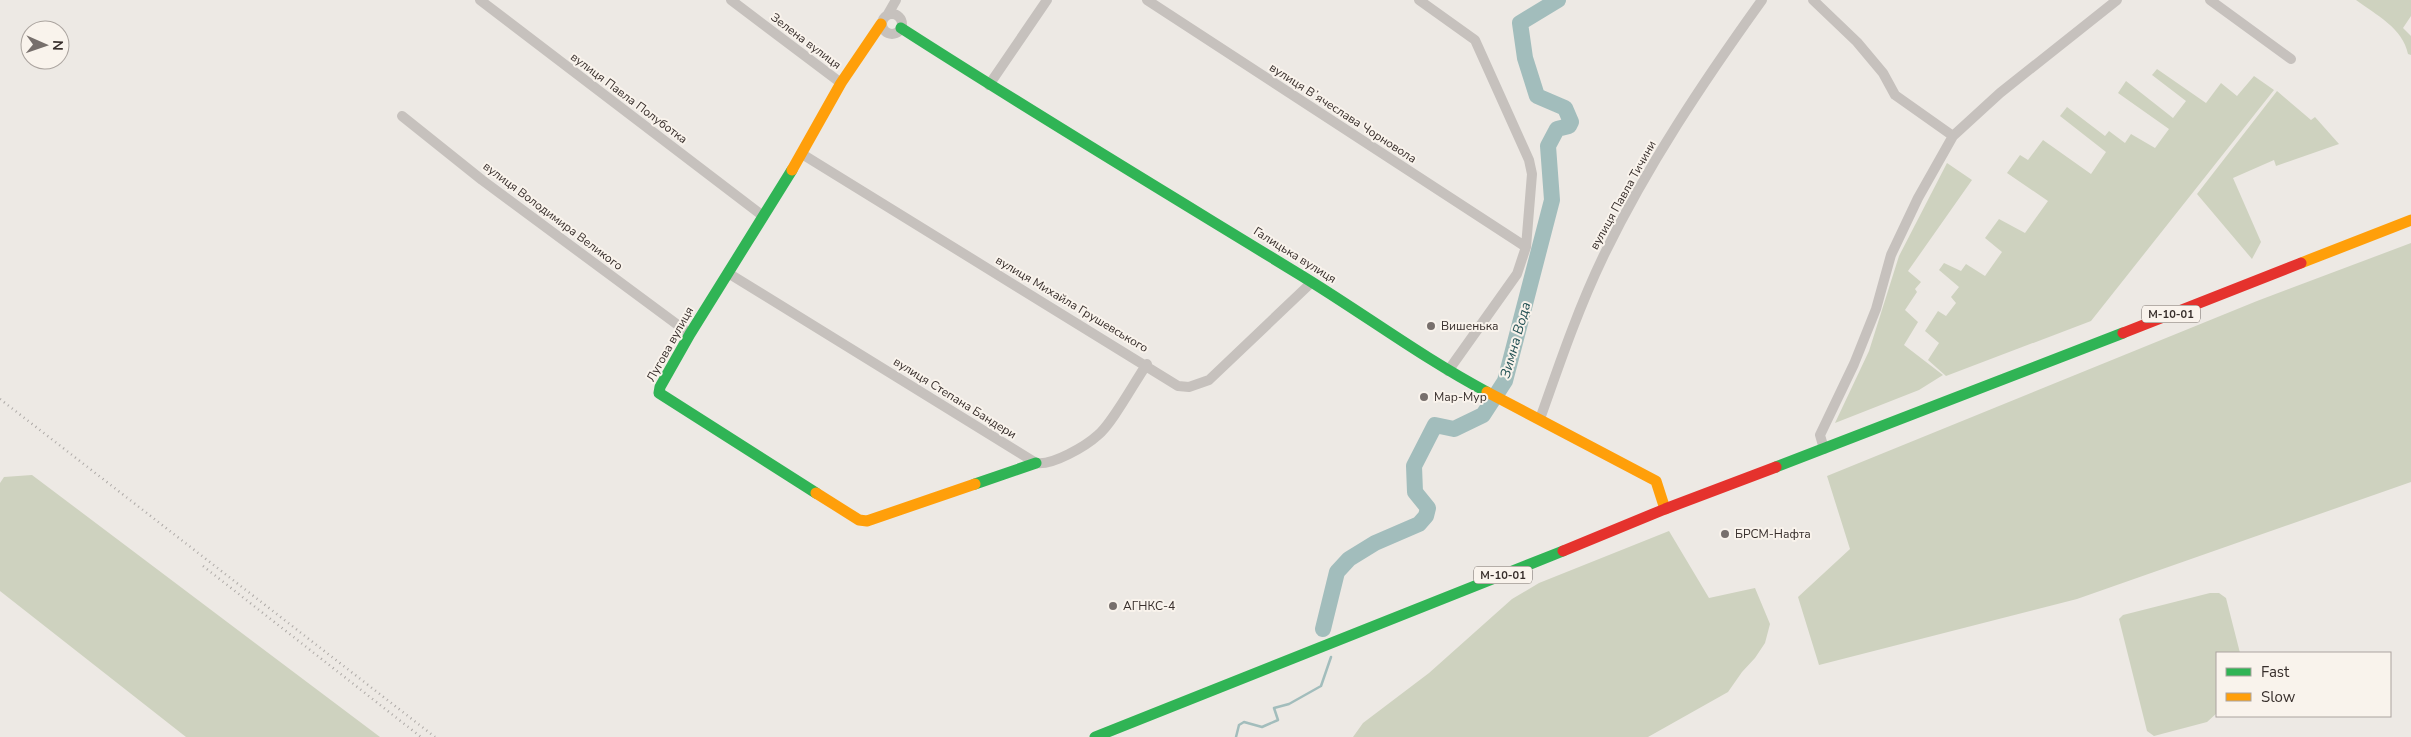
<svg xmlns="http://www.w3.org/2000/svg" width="2411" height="737" font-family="'Nunito Sans',sans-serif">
<rect width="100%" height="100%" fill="#ede9e4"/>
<path fill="#ced2bf" d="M2356,0H2411V16L2403,28L2411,36V55L2408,54C2403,28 2376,15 2356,0Z
M2157,69L2206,103L2221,83L2237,96L2254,76L2274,90L2091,321L1946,376L1928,360L1939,343L1925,331L1938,311L1946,316L1956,303L1951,297L1959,287L1939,270L1944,263L1961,271L1966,264L1985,276L2002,252L1985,238L1999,219L2025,233L2048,201L2007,173L2020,155L2028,160L2043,140L2091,174L2106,152L2060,116L2067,107L2105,136L2109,131L2125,143L2131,134L2155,148L2169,129L2118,93L2126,81L2173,118L2186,101L2152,75Z
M2277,91L2311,120L2315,117L2339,144L2276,166L2274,160L2233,178L2261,242L2252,259L2197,194Z
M1947,163L1972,180L1908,271L1921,282L1915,289L1917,292L1905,310L1918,322L1904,345L1943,375L1919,390L1835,423L1869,351L1899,256Z
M2411,243V482L2077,599L1819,665L1798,597L1850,549L1827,476L2257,301Z
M32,475L380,737H186L0,591V483L4,477Z
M1669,531L1709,598L1755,588L1770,624L1765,643L1755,658L1742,672L1728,692L1648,737H1353L1363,723L1429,673L1512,599L1539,583Z
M2210,593H2219L2226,598L2240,653H2217V713L2207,722L2154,736L2147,731L2119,619L2123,615Z"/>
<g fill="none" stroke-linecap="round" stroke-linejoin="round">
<path stroke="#a2bdbc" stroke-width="2.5" d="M1236,737L1239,725L1244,722L1262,727L1278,720L1274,708L1289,704L1321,686L1331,657"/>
<path stroke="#a2bdbc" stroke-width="16" d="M1323,629L1337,572L1349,559L1375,543L1419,524L1426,516L1428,508L1415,492L1414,466L1435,425L1454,429L1483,415L1505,381L1552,200L1548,146L1557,129L1569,126L1571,122L1565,108L1537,96L1525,58L1520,23L1558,0"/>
<path stroke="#c6c1bd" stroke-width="10" d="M480,0L763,216
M731,0L841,83
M1147,0L1526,247
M1419,0L1475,40L1529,160L1532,174L1526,247L1517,274L1448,371
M1813,0L1857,42L1883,73L1895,95L1953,136
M2210,0L2291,59
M882 24a10 10 0 1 1 20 0a10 10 0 1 1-20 0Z
M888,14L896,0
M989,85L1047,0
M402,116L482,180L690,334
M802,154L1178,386L1189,387L1209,380L1312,282
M728,273L1036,463C1052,466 1086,446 1098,435C1112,424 1135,381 1147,364
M1540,419C1559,365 1578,309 1603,257C1647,166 1703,82 1762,0
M1824,449L1820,435L1854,364L1876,309L1891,255L1918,198L1953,136L2000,93L2117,0"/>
<path stroke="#30b455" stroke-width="11" d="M901,28C1033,113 1168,194 1302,276C1364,314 1423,358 1487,392
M792,170L690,334L660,387L659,393L816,493
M1776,467L2123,333
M975,484L1036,463
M1095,737L1563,551"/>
<path stroke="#ff9f0a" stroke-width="11" d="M792,170L841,83L881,24
M2301,263L2411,220
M1487,392L1656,481L1665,509
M816,493L859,520L867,521L975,484"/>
<path stroke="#e5322d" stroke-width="11" d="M2123,333L2301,263
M1563,551L1665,509L1776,467"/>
<path stroke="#aeaaa7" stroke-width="2.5" stroke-dasharray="1 4" stroke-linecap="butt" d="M0,399L435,737
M203,566L421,737"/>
</g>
<g fill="#776f6c" stroke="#f9f3ec" stroke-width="2">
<circle cx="1431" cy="326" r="5"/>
<circle cx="1424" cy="397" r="5"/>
<circle cx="1725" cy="534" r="5"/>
<circle cx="1113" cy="606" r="5"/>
</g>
<g text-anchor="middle" stroke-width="4" stroke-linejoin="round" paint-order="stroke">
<g fill="#f9f3ec" stroke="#716965" stroke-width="1">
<rect x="2142" y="305.5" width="58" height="17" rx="4"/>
<rect x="1474" y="566.5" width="58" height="17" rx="4"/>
</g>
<g font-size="11" font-weight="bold" fill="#372e2b">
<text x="2171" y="318">М-10-01</text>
<text x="1503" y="579">М-10-01</text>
</g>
<g font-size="12" fill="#372e2b" stroke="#f9f3ec">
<text transform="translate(806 41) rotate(37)" y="4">Зелена вулиця</text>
<text transform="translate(629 98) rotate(37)" y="4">вулиця Павла Полуботка</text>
<text transform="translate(1343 113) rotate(33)" y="4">вулиця Вʼячеслава Чорновола</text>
<text transform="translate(1623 195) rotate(-61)" y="4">вулиця Павла Тичини</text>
<text transform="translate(553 216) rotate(37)" y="4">вулиця Володимира Великого</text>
<text transform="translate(1295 255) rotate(32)" y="4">Галицька вулиця</text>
<text transform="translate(1072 304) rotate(31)" y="4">вулиця Михайла Грушевського</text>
<text transform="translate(670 344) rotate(-61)" y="4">Лугова вулиця</text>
<text transform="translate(955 398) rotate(32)" y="4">вулиця Степана Бандери</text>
</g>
<g font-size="12" fill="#372e2b" stroke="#f9f3ec" text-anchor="start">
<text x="1441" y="330">Вишенька</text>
<text x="1434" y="401">Мар-Мур</text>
<text x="1735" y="538">БРСМ-Нафта</text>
<text x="1123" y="610">АГНКС-4</text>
</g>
<g font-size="14" font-style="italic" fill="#245255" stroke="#f9f3ec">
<text transform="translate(1515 340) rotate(-74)" y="5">Зимна Вода</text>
</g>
</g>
<rect x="2216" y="652" width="175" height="65" fill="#f9f3ec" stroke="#aba49f"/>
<rect x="2226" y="668" width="25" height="8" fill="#30b455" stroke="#aba49f"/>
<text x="2261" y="677" font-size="15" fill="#372e2b">Fast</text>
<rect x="2226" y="693" width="25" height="8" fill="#ff9f0a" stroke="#aba49f"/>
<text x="2261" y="702" font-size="15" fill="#372e2b">Slow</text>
<g transform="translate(45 45) rotate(92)"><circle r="24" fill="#f9f3ec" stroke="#aba49f"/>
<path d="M0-4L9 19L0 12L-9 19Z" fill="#776f6c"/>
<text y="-8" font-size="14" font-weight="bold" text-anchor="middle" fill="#372e2b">N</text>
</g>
</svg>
